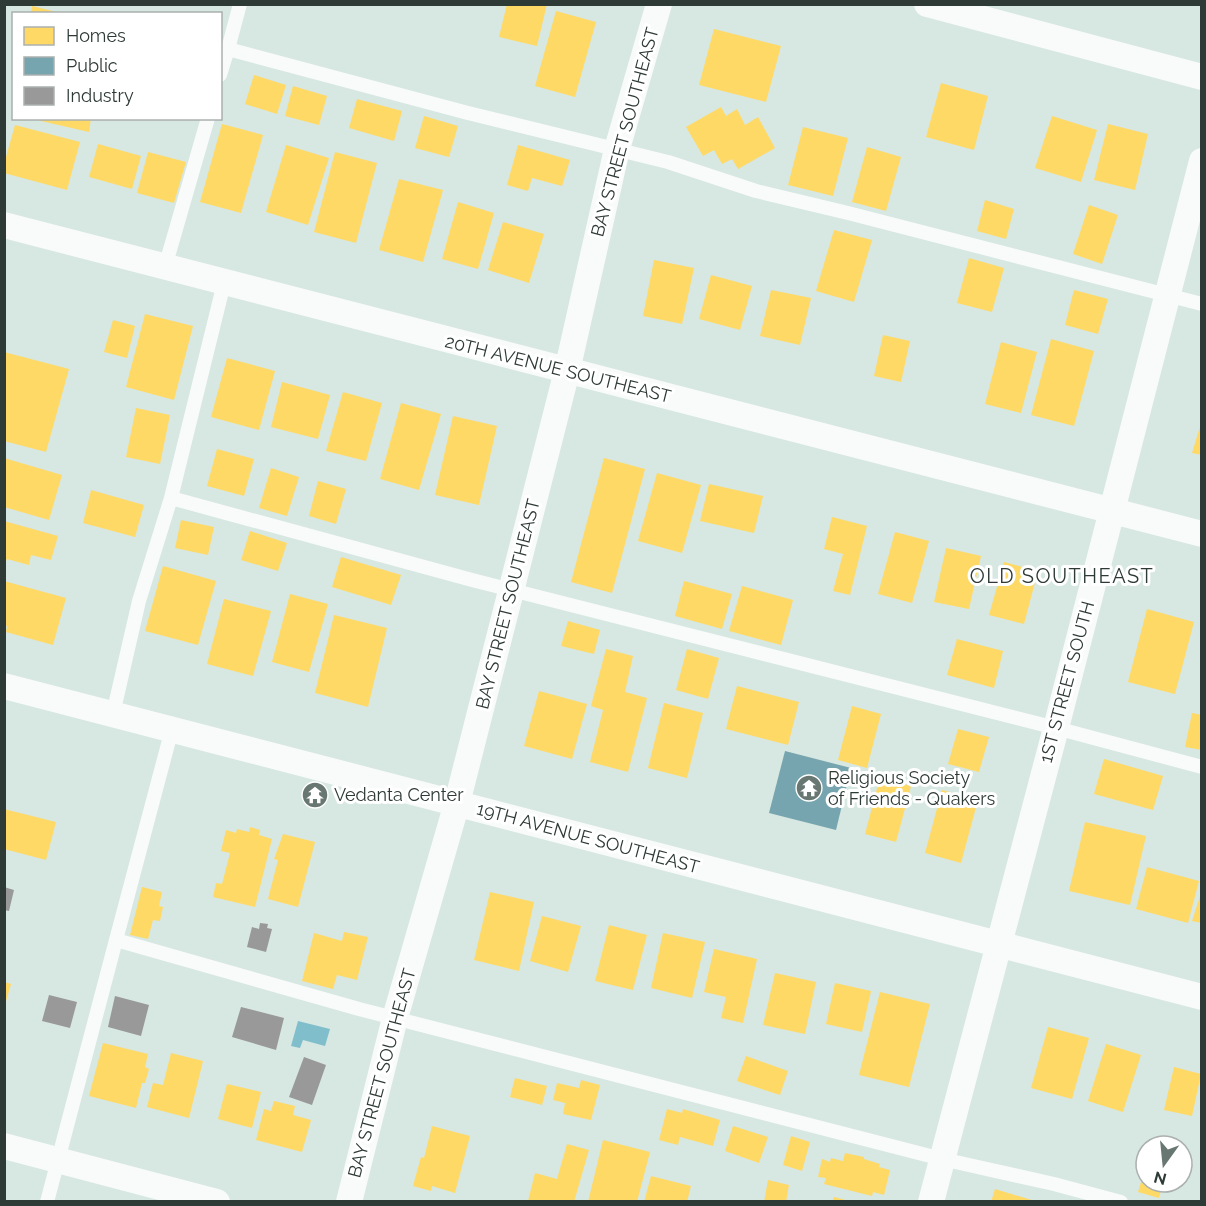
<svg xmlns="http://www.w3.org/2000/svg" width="1206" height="1206" font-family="Raleway,sans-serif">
<rect width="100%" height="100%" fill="#d7e7e2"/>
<path fill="#80becc" d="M298,1021L330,1029L325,1046L303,1040L300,1048L291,1046Z"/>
<path fill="#ffd966" d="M507,4H547L537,46L499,37Z
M32,6L61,13L60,14H31Z
M556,11L596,22L575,97L535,86Z
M714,29L781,46L766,102L699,85Z
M254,75L286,85L277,114L245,104Z
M941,83L988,96L974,150L926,137Z
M293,86L327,96L319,125L285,116Z
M357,99L402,111L394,141L349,128Z
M721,107L726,116L737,109L745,125L758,117L775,148L738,169L732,159L722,164L714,150L703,156L686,127Z
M424,116L458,126L449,157L415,148Z
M1052,116L1097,130L1081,182L1035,168Z
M28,118H91L89,132Z
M222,124L263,135L241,213L200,202Z
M1108,124L1148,134L1135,190L1094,180Z
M15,125L80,142L67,190L4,173V164Z
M803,127L848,138L833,196L788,185Z
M98,144L141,156L132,189L89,177Z
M286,145L329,158L308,225L266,212Z
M518,145L570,160L562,186L532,178L528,191L507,185Z
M867,147L901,157L886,211L852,202Z
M148,152L186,162L174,203L137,193Z
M335,152L377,163L356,243L314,232Z
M399,179L443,190L423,262L379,250Z
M985,200L1014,209L1006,239L977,231Z
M458,202L494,213L478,269L442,259Z
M1089,205L1118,215L1102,264L1073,254Z
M503,222L544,234L529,283L488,270Z
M834,230L872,240L854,302L816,291Z
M969,258L1004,268L992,312L957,303Z
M654,260L694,268L682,324L643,316Z
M711,275L752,286L740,330L699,319Z
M771,290L811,298L800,345L760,336Z
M1074,290L1108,299L1098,334L1065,325Z
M145,314L193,326L174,400L126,387Z
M113,320L135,326L127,358L104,352Z
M883,335L910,341L901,382L874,376Z
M1051,339L1094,351L1074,426L1031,415Z
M1001,342L1037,352L1021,413L985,404Z
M4,352L69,369L46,452L4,441Z
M227,358L275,371L259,430L211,417Z
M282,382L330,395L318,439L271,427Z
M343,392L382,403L366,461L326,451Z
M401,403L441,414L419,490L380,479Z
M136,408L170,415L160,464L126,457Z
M453,416L497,426L479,505L435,495Z
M1202,420V455L1192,453Z
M217,449L254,459L244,496L207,486Z
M4,458L62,475L49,520L4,507Z
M604,458L645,469L612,593L571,582Z
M271,468L299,477L287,516L259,508Z
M657,473L701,485L682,553L638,541Z
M318,481L346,489L336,524L309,516Z
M709,484L763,496L754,533L700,521Z
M91,490L144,505L135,537L83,523Z
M832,517L867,526L850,595L833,591L843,554L824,549Z
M181,520L214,527L208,555L175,548Z
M4,521L58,536L51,560L31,555L29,565L7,559L4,566Z
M250,531L287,543L278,571L241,560Z
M895,532L929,541L912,603L878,594Z
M946,548L981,556L969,609L934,602Z
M341,557L401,575L391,605L332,587Z
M1004,562L1038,571L1024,624L989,615Z
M163,566L216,581L198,645L145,631Z
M4,581L66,598L53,645L6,632L7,626L4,625Z
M684,581L732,594L722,629L675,616Z
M742,586L793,600L781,645L729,631Z
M290,594L328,604L309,672L272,662Z
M224,599L271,611L253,676L207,664Z
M1147,609L1194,622L1175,694L1128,682Z
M334,615L387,628L368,707L315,693Z
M568,621L600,630L594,654L561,646Z
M957,639L1003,651L994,688L947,675Z
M606,649L633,656L625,692L647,698L628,772L590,762L603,710L591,706Z
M687,649L719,658L708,699L676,690Z
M737,686L799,702L788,745L726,729Z
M539,691L587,704L572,759L524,746Z
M664,703L703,713L687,778L648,768Z
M852,706L881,714L867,768L838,760Z
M1192,713L1202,715V750L1185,747Z
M958,729L989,737L979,772L948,764Z
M1104,759L1163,776L1153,810L1094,794Z
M880,777L911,786L896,842L865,834Z
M942,790L978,800L961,863L925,853Z
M4,809L56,822L46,860L4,849Z
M1085,822L1146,836L1130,905L1069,891Z
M250,827L260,830L259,835L272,839L255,907L213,897L216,883L222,884L230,853L221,851L226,830L236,833L237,829L249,832Z
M283,834L315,842L298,907L268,899L278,860L274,859Z
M1147,867L1199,881L1188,923L1136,909Z
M142,887L162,892L159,906L163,907L160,921L153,920L148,939L130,935Z
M1202,890V923L1192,921Z
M490,892L534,902L519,971L474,960Z
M542,916L581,926L568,972L530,961Z
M609,925L647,935L633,990L595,981Z
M344,932L368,937L357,980L337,975L333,989L302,981L314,933L342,941Z
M663,933L705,942L692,998L651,988Z
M714,949L757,959L743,1023L721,1018L726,997L704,992Z
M775,973L816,982L805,1034L763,1025Z
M4,982L11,984L5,1005H4Z
M835,983L871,991L862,1032L826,1024Z
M880,992L930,1004L909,1087L859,1075Z
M1048,1027L1089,1038L1072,1099L1031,1088Z
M103,1043L148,1054L145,1067L149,1069L145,1083H142L136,1108L89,1096Z
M1106,1044L1141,1055L1123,1112L1088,1101Z
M171,1053L203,1061L189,1118L147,1107L153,1083L163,1085Z
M746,1056L788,1071L780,1095L737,1081Z
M1174,1067L1201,1074L1192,1116L1164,1110Z
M515,1078L547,1086L542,1105L510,1097Z
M581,1080L600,1085L591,1120L563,1114L565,1103L553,1100L557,1083L579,1088Z
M227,1084L261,1092L252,1128L218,1119Z
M274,1101L295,1106L293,1115L311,1120L302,1152L256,1140L264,1109L271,1111Z
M667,1109L682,1113L683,1109L720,1120L713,1146L680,1137L678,1145L659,1140Z
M432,1126L470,1136L455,1193L432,1186L431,1191L413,1186L421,1157L424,1158Z
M733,1126L768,1137L759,1163L725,1151Z
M791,1136L810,1142L802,1171L783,1165Z
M603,1140L650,1152L637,1202H588Z
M567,1144L589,1150L574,1202L528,1201L535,1173L557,1179Z
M845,1153L864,1157V1159L880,1164L879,1167L890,1170L884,1195L873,1192L872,1196L824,1184L826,1178L818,1177L822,1159L830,1162L831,1158L843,1161Z
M1146,1166V1182H1163L1159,1198L1138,1192Z
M651,1176L691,1186L687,1202H644Z
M768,1180L789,1185L786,1202H764Z
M995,1189L1035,1201V1202H991Z
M834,1197L849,1201V1202H832Z"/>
<path fill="#76a5af" d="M785,751L851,768L836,830L769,813Z"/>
<path fill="#999" d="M4,887L14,890L9,911L4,910Z
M260,923L268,924L267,928L272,929L266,952L247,947L252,927L259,929Z
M49,995L77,1002L70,1028L42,1021Z
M115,996L149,1005L141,1036L108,1027Z
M241,1007L284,1018L276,1050L232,1037Z
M304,1057L326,1065L312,1105L289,1097Z"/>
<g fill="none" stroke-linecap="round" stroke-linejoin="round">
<path stroke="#f9fbfb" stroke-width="14" d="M228,49L240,4
M220,75L228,49L468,113L668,162L756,191L848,213L1202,304
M165,267L208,118
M171,498L224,283
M113,714L139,601L171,498L472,580L1056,728L1202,767
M116,940L172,729
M47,1202L116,940L359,1009L942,1159L1054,1184L1121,1202"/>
<path stroke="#f9fbfb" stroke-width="26" d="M927,4L1202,77
M4,225L1202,534
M4,686L1202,997
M4,1146L217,1202
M349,1202L395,1018L457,803L567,371L617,149L659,4
M931,1202L1056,728L1202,161"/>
</g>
<defs>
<symbol id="temple-disc" viewBox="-11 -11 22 22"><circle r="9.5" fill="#697772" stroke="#fff"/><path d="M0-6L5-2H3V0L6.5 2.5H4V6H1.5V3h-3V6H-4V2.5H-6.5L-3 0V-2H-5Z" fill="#fff"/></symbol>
</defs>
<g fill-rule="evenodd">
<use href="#temple-disc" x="794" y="773" width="30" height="30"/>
<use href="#temple-disc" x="300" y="780" width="30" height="30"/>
</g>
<g text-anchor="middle" stroke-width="6" stroke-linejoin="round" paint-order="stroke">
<g font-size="18" fill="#2e3a36" stroke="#fff">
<text transform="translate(625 132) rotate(-75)" y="6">BAY STREET SOUTHEAST</text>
<text transform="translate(558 369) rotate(14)" y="6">20TH AVENUE SOUTHEAST</text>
<text transform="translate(508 604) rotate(-76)" y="6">BAY STREET SOUTHEAST</text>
<text transform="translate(1067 682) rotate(-75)" y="6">1ST STREET SOUTH</text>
<text transform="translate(588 838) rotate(15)" y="6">19TH AVENUE SOUTHEAST</text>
<text transform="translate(382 1073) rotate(-75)" y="6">BAY STREET SOUTHEAST</text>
</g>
<g font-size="18" fill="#2e3a36" stroke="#fff" text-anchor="start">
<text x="828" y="784">Religious Society<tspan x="828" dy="21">of Friends - Quakers</tspan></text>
<text x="334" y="801">Vedanta Center</text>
</g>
<g font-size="20" letter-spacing="1.5" fill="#2e3a36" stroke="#fff">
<text x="1062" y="583">OLD SOUTHEAST</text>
</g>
</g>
<rect width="1206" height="1206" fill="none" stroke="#2e3a36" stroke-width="12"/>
<rect x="12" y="12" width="210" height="108" fill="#ffffff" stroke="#abb0af" stroke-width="1.5"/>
<rect x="24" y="27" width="30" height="18" fill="#ffd966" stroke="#abb0af" stroke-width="1.5"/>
<text x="66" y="42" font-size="18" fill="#2e3a36">Homes</text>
<rect x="24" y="57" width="30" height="18" fill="#76a5af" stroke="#abb0af" stroke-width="1.5"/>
<text x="66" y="72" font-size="18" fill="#2e3a36">Public</text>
<rect x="24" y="87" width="30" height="18" fill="#999999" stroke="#abb0af" stroke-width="1.5"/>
<text x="66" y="102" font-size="18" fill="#2e3a36">Industry</text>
<g transform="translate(1164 1164) rotate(195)"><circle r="28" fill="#ffffff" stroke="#abb0af" stroke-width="1.5"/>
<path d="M0-4.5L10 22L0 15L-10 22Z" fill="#697772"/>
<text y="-9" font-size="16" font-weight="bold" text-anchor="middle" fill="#2e3a36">N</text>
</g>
</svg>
